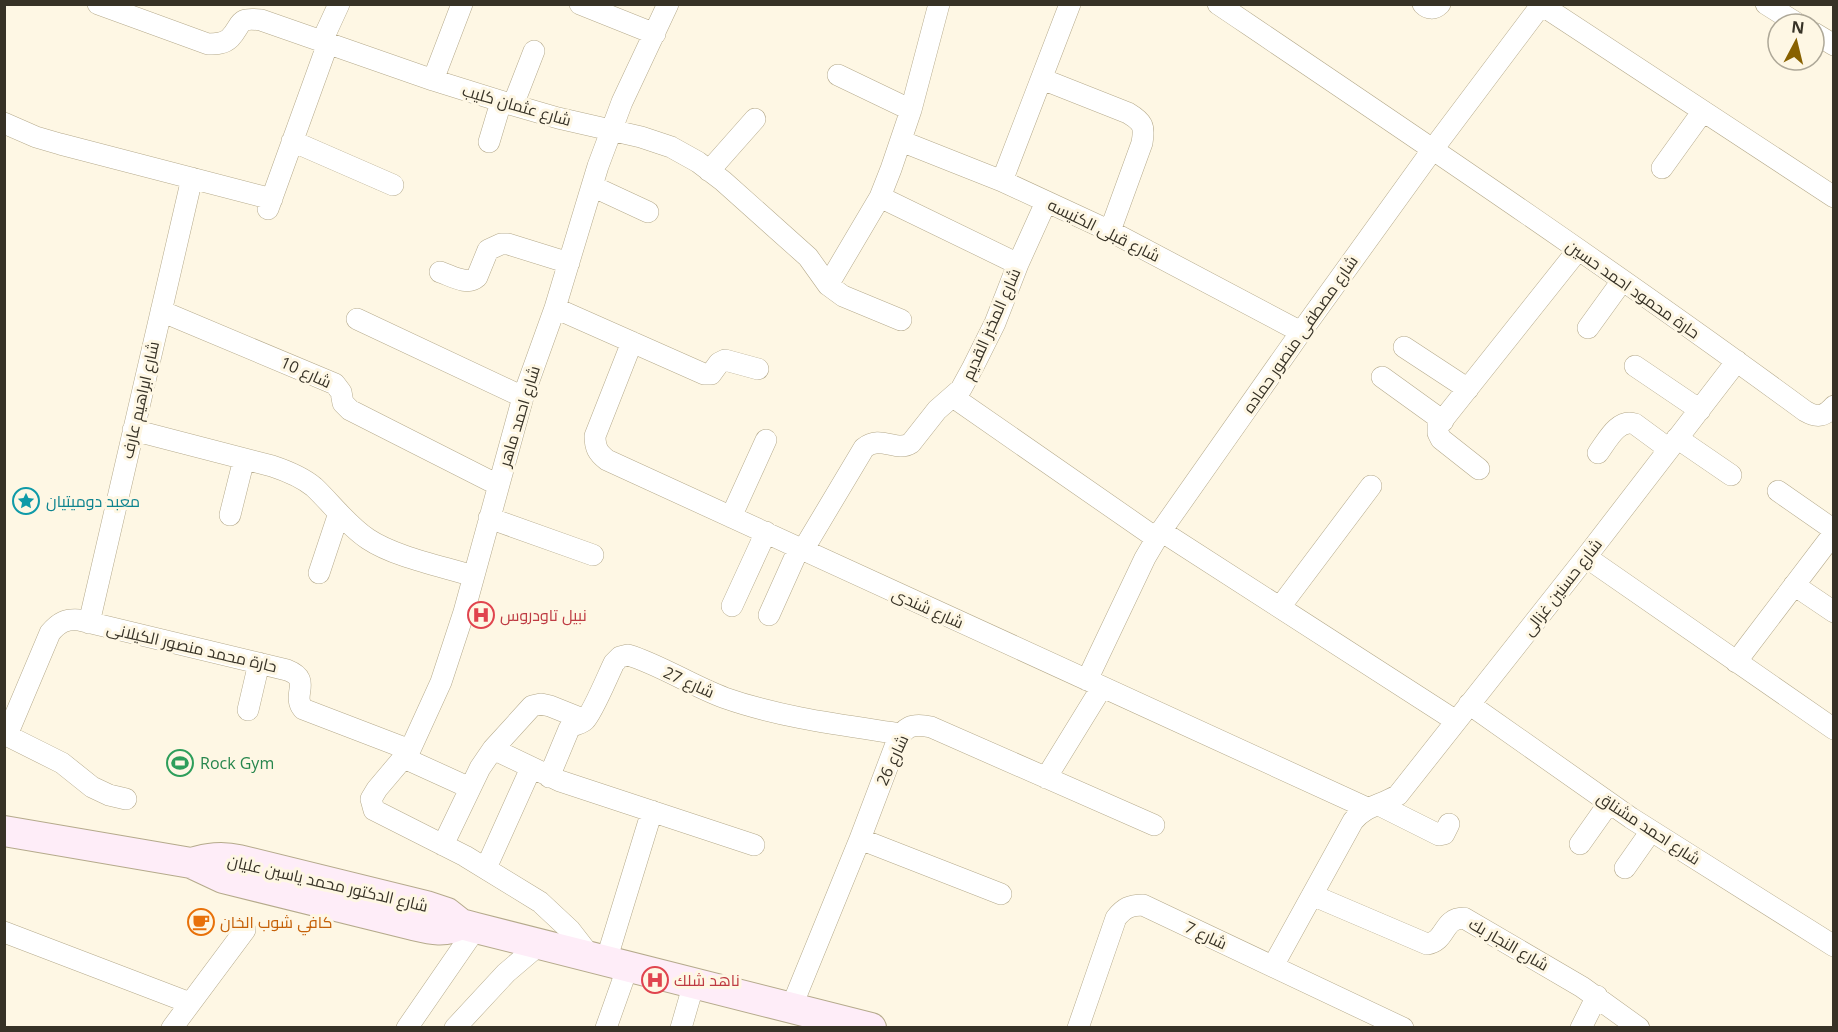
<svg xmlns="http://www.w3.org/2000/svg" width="1838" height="1032" font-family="'Open Sans',Cairo,sans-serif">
<rect width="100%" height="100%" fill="#fef7e4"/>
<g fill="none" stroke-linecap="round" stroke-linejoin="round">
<defs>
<path id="street" d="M98,4L208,44C216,44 224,44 230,38C243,24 236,17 261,20L433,80L513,105L558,118L641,137L671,147L698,162L723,181L808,257L828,285L843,296L901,320
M580,4L655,34
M1218,4C1415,137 1613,270 1805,411C1817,418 1824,417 1834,406
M1423,4C1428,9 1434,10 1440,4
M1540,4L1834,197
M1766,4L1798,24
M1814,33L1834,45
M322,41L339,4
M838,75L911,110
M1042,79L1128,113C1143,122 1145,126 1142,143L1110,231
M433,80L462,4
M513,105L534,51
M4,123L36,137L60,144L272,199
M292,141L393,185
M901,141L1002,181L1110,231L1301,332
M489,142L501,102
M1662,168L1703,111
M709,171L755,119
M1002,181L1070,4
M592,186L648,212
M880,197L1018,264
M268,209L328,43
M440,272C452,276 467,286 477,277L488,250L501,244H508L569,263
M828,285L880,197L891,169L911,110L939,4
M555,308L704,374H711L719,363L725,360L758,369
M161,311L335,384L341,392L343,403L350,410L498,485
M357,319L523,397
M1588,328L1622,281
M632,342L595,436C595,448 598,453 607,460L1367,808
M1404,347L1468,389
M1635,366L1700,410
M1382,377L1443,421
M953,397L1156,538
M133,430L272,466C287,471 302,477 314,487C332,504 347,525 368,539C395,557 441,566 473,576
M1677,438L1731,475
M1598,453C1607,441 1618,418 1635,424L1669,449
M1479,469L1441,439L1438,433V426L1578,250
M1778,491L1834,530
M230,515L244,459
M731,517L766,440
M489,518L593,555
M1161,531L1456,721
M803,550L864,448C881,434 896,453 911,443L937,410L961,389L973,367L995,323L1018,264L1046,202
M1586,557L1834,729
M319,573L339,513
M1794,585L1834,612
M732,606L766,532
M1280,607L1371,486
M769,615L799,548
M89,623L192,178
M1736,662L1834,533
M1087,680L1145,558L1161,531L1301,332L1433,149L1542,4
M1469,704L1631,818L1834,946
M248,710L259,663
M4,734L62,763L92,787L109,795L126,799
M7,735L50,633C59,622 66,619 79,620L287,670C313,680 291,694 303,709L410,750
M493,749L560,781L754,845
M404,758L470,788
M549,777L569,729C573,724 580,725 585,720C593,712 608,675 614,663L620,657L628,655C661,665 692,686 725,698C782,718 842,725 901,734
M1046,778L1102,687
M1379,805L1439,835L1444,834L1449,824
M860,839L1001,894
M1580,844L1609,803
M443,845L480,768L493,749L532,706L541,704L550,706L585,720
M486,868L531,768
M1625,868L1651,831
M1312,895L1427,944C1447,941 1442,918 1464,918L1582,987L1639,1028
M4,932L190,1003
M591,957L570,930L540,902L465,856L374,810L371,799L377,789L410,750L441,682L464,612L523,397L555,308L598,166L622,102L668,4
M606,961L652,811
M1273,966L1353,821C1366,805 1381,806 1398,795L1586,557L1737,361
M791,1008L860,839L896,744C904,726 912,723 931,727L1154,825
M172,1028L245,930
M407,1028L476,928
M455,1028L506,973L540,944
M606,1028L628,966
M681,1028L694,983
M1078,1028L1116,918C1124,908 1130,905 1143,905L1403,1028
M1581,1028L1597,996"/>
<path id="secondary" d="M4,831L191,863L223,878L413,925C430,929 445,933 461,924
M191,863C208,858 222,856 239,860L426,906L447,913L461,924L476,928L871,1028"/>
</defs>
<use href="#street" stroke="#b5aa8c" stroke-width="22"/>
<use href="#secondary" stroke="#b5aa8c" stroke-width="32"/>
<use href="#street" stroke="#fff" stroke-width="21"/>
<use href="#secondary" stroke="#feedf8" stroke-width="30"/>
</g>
<defs>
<symbol id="sight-ring" viewBox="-11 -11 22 22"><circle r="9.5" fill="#fef7e4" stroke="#0f9aa8" stroke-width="1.5"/><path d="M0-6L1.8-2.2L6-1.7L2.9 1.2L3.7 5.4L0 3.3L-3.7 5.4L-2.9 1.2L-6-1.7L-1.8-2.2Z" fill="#0f9aa8"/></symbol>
<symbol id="hospital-ring" viewBox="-11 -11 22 22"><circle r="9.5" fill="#fef7e4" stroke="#e0444e" stroke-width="1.5"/><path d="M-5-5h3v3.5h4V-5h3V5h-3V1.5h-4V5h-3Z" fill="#e0444e"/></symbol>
<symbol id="stadium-ring" viewBox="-11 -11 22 22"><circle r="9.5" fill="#fef7e4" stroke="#2e9e5b" stroke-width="1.5"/><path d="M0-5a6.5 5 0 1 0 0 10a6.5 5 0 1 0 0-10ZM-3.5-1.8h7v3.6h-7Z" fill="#2e9e5b"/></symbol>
<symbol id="cafe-ring" viewBox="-11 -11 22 22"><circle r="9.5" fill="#fef7e4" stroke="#e8710a" stroke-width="1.5"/><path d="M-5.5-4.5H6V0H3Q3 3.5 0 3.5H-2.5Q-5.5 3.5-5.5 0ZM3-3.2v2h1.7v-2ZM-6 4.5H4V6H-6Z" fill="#e8710a"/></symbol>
</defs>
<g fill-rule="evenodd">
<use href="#sight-ring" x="11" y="486" width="30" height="30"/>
<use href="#hospital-ring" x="466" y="600" width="30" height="30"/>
<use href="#stadium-ring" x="165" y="748" width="30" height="30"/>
<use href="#cafe-ring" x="186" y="907" width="30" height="30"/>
<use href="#hospital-ring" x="640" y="965" width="30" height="30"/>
</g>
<g text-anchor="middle" stroke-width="6" stroke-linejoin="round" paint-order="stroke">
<g font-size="16" fill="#373226" stroke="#fef7e4">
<text transform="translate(517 105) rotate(16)" y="6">شارع عثمان كليب</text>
<text transform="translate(1104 230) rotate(26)" y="6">شارع قبلى الكنيسه</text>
<text transform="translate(1633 289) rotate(35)" y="6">حارة محمود احمد حسين</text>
<text transform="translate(991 324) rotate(-66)" y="6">شارع المخبز القديم</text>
<text transform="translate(1300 334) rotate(-55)" y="6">شارع مصطفى منصور حماده</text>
<text transform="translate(306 372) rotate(24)" y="6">شارع 10</text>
<text transform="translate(140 400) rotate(-77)" y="6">شارع ابراهيم عارف</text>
<text transform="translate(519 416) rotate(-73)" y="6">شارع احمد ماهر</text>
<text transform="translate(1562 587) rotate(-52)" y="6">شارع حسنين غزالى</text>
<text transform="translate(928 608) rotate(24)" y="6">شارع شندى</text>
<text transform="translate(192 647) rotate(13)" y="6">حارة محمد منصور الكيلانى</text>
<text transform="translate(689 682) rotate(24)" y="6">شارع 27</text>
<text transform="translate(892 760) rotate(-65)" y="6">شارع 26</text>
<text transform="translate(1649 828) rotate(33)" y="6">شارع احمد مشناق</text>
<text transform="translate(328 883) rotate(13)" y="6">شارع الدكتور محمد ياسين عليان</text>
<text transform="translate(1206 935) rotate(25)" y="6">شارع 7</text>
<text transform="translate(1509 944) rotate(30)" y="6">شارع النجار بك</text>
</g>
<g font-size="16" fill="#0d838f" stroke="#fef7e4" text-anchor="start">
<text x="46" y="507">معبد دوميتيان</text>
</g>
<g font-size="16" fill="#be3a42" stroke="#fef7e4" text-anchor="start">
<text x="500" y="621">نبيل تاودروس</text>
<text x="674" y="986">ناهد شلك</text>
</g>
<g font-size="16" fill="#27864d" stroke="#fef7e4" text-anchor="start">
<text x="200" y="769">Rock Gym</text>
</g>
<g font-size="16" fill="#c56008" stroke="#fef7e4" text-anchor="start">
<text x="220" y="928">كافي شوب الخان</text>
</g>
</g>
<rect width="1838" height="1032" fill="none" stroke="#373226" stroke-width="12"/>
<g transform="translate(1796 42) rotate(7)"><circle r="28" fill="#fef7e4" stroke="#aea898" stroke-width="1.5"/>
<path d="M0-4.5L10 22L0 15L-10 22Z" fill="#886100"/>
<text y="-9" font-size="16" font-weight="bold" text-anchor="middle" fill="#373226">N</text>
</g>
</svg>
